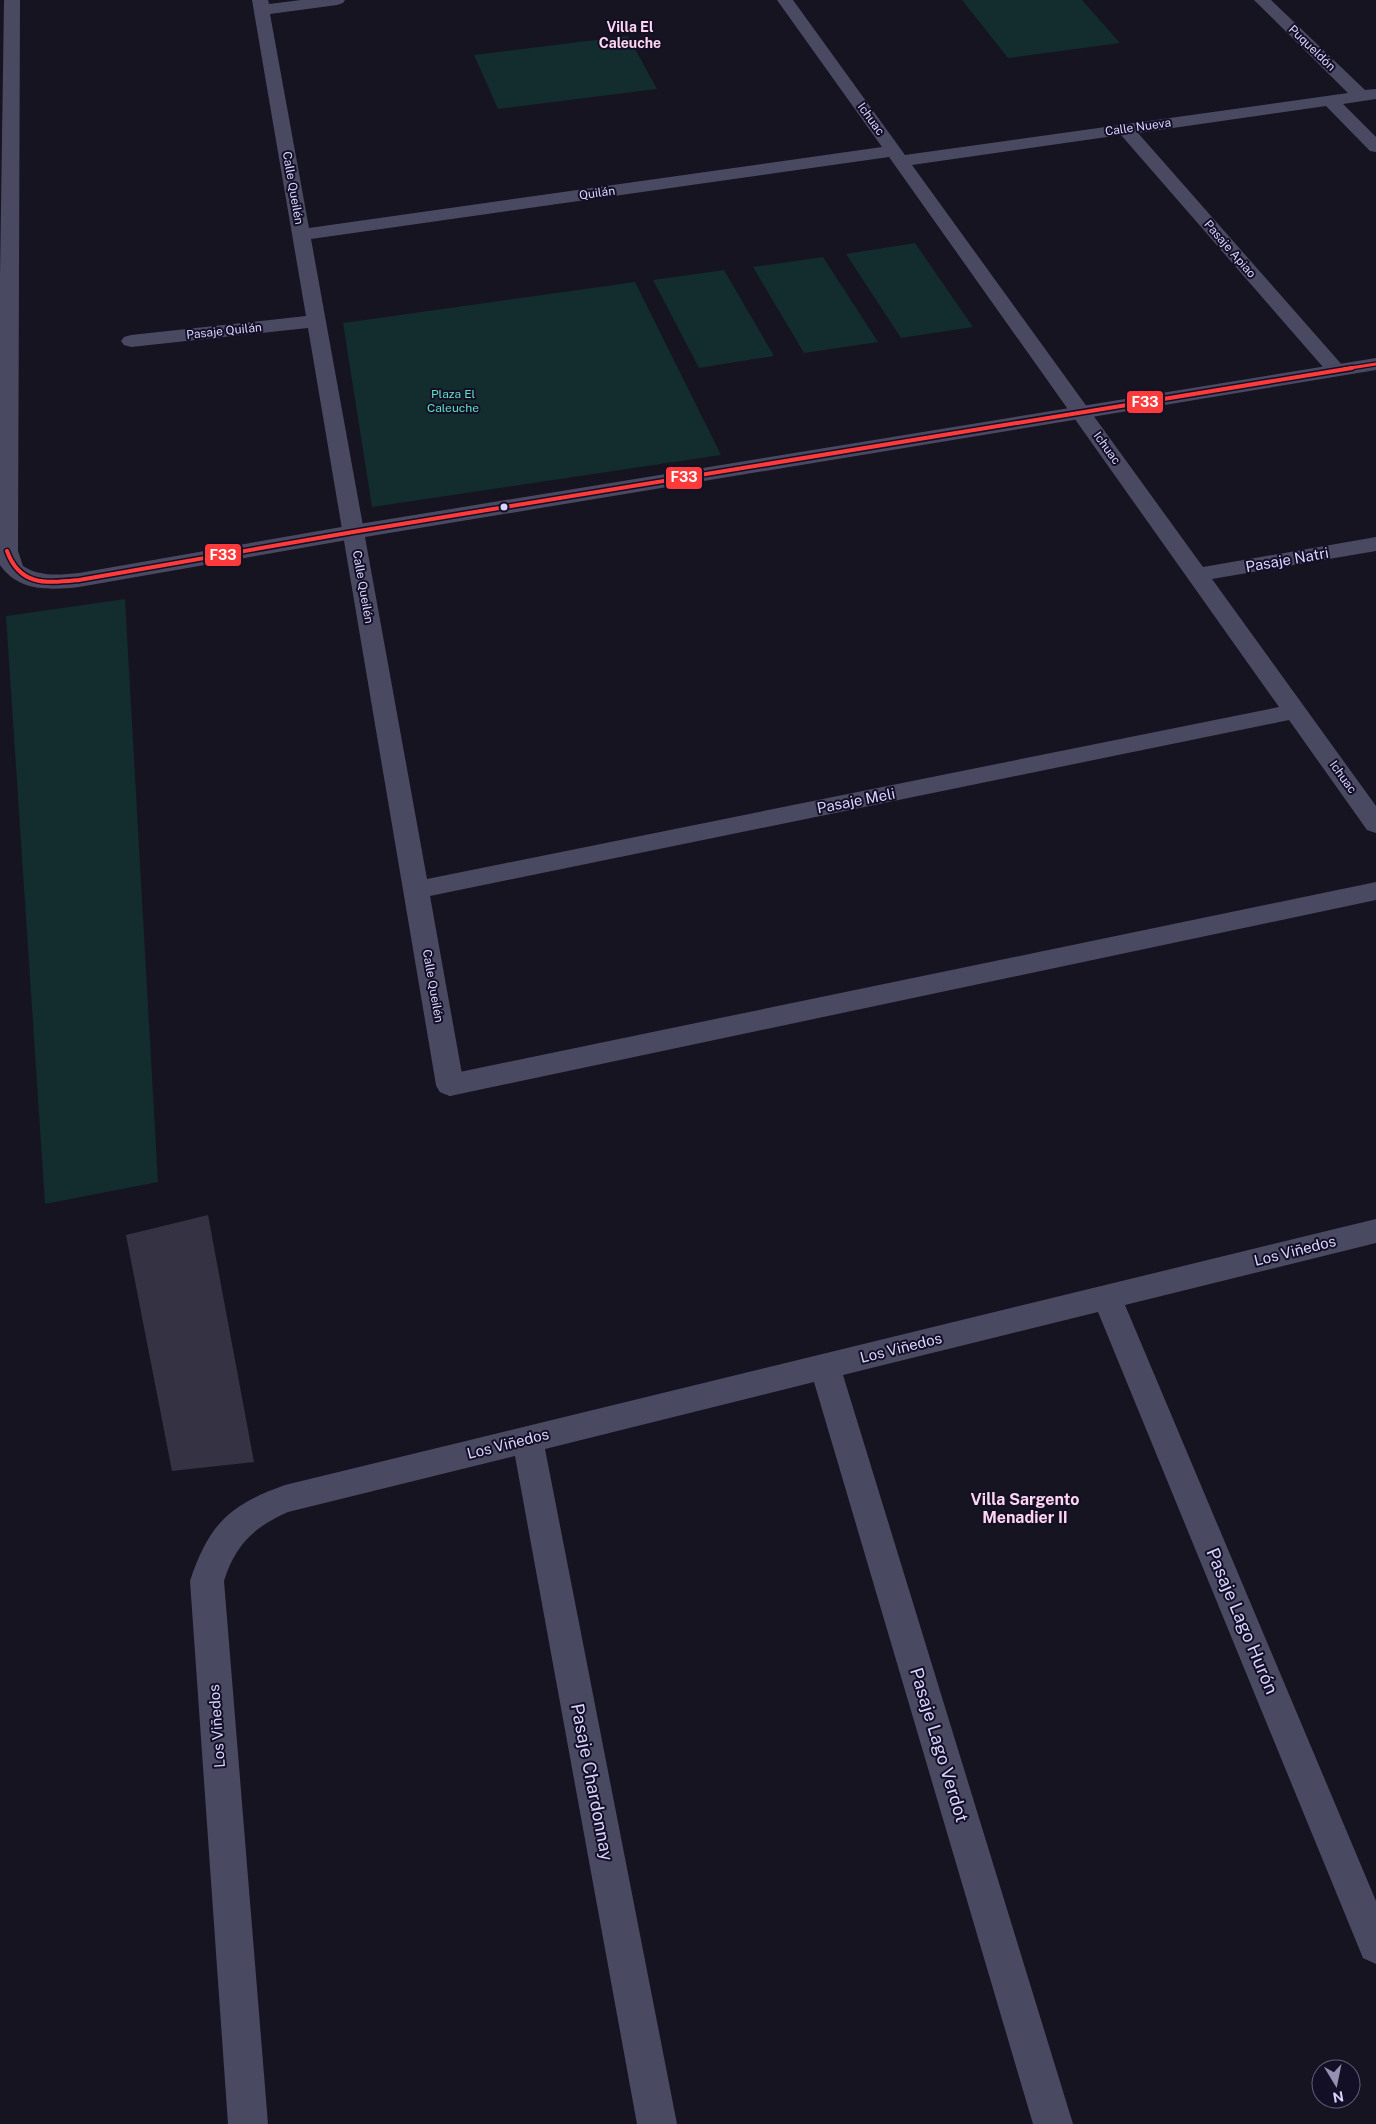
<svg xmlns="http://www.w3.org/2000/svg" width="1376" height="2124" font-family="'Public Sans',sans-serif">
<rect width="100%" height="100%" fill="#161421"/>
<path fill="#132c2d" d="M962,0H1082L1120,43L1008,58Z
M628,36L657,89L498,109L474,55Z
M915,243L973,327L901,338L846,254Z
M823,257L878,342L804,353L753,267Z
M724,270L774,356L699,368L653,280Z
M635,282L721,455L372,507L343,323Z
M125,599L158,1182L45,1204L6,616Z"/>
<path fill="#343243" d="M208,1215L254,1462L172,1471L126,1235Z"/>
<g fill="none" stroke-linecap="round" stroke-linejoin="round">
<path fill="#4a4962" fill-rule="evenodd" d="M1376,882V900L450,1096L440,1092L436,1085L440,1078L450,1074Z"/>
<path fill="#4a4962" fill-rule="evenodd" d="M252,0H268L269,4L301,0H345L343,3L337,5L270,14L309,228L882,147L777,0H793L905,155L1348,93L1254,0H1271L1365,90L1376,89V99L1343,104L1376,137V152L1370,151L1326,106L1138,133L1343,366L1346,370L1343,374L1336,376L1329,374L1121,135L912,165L1203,567L1376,537V551L1212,579L1376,806V833L1367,830L1289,720L430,896L464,1085L460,1092L450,1096L440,1092L436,1085L308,328L131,347L124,345L121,341L124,337L131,335L306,316ZM889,157L1279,707L427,879L311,239Z
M1376,1219V1243L1125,1305L1376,1901V1964L1363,1958L1098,1312L843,1375L1073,2124H1033L814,1382L545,1449L677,2124H637L515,1456L288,1512C254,1527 235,1545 224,1581L268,2124H228L190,1581C209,1524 229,1505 285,1485Z"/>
<path fill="#4a4962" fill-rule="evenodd" d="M4,0H20L18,551L23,566C40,577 59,575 79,573L353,525L1376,358V370L353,539L79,587C49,590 19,592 0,565V276Z"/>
<defs>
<path id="bus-1-far1" d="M1344,369L1376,364"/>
<path id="bus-1" d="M7,551C20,587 47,583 79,580L353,532L1352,368"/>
</defs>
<use href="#bus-1-far1" stroke="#130f26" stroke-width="5.5"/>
<use href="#bus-1" stroke="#130f26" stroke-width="7"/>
<use href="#bus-1-far1" stroke="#ff3a3a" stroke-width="3"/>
<use href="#bus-1" stroke="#ff3a3a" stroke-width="4"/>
</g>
<circle fill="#d9d4ff" stroke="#130f26" stroke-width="2" cx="504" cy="507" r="4.5"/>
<g text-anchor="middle" stroke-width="4" stroke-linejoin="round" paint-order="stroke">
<g font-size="12" fill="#d9d4ff" stroke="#130f26">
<text transform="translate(1312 48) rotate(44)" y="4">Puqueldón</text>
<text transform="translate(871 119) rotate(54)" y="4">Ichuac</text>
<text transform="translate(1138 127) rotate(-8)" y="4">Calle Nueva</text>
<text transform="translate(293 188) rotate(80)" y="4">Calle Queilén</text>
<text transform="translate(597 193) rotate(-8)" y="4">Quilán</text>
<text transform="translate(1230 249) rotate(49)" y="4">Pasaje Apiao</text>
<text transform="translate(224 331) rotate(-6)" y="4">Pasaje Quilán</text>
<text transform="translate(1107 448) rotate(54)" y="4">Ichuac</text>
<text transform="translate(363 587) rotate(80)" y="4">Calle Queilén</text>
<text transform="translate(1343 777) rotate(54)" y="4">Ichuac</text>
<text transform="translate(433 986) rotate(80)" y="4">Calle Queilén</text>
</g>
<g font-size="12" fill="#5fe0c0" stroke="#130f26">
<text x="453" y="398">Plaza El<tspan x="453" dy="14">Caleuche</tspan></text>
</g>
<g font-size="14" font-weight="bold" fill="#ffd6f0" stroke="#130f26">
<text x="630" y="32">Villa El<tspan x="630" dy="16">Caleuche</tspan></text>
</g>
<g font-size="15" fill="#d9d4ff" stroke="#130f26">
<text transform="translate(1287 560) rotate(-10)" y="5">Pasaje Natri</text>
<text transform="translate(856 801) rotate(-11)" y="5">Pasaje Meli</text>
<text transform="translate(1295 1251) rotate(-14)" y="5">Los Viñedos</text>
<text transform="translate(901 1348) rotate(-14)" y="5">Los Viñedos</text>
<text transform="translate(508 1444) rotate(-14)" y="5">Los Viñedos</text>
<text transform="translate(217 1726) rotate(-94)" y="5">Los Viñedos</text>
</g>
<g font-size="16" font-weight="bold" fill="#ffd6f0" stroke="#130f26">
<text x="1025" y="1505">Villa Sargento<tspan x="1025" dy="18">Menadier II</tspan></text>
</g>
<g font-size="18" fill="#d9d4ff" stroke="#130f26">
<text transform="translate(1242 1621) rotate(67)" y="6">Pasaje Lago Hurón</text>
<text transform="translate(939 1745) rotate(73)" y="6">Pasaje Lago Verdot</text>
<text transform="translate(592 1782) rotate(79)" y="6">Pasaje Chardonnay</text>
</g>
</g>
<g stroke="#130f26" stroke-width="2">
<rect x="1126" y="390" width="38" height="24" rx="5" fill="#ff3a3a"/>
<rect x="665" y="466" width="38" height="24" rx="5" fill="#ff3a3a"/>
<rect x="204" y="543" width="38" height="24" rx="5" fill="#ff3a3a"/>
</g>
<g font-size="14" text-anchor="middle" font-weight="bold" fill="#fff">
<text x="1145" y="407">F33</text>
<text x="684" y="482">F33</text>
<text x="223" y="560">F33</text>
</g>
<g transform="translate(1336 2084) rotate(170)"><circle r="24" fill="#130f26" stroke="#625e7d"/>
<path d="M0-4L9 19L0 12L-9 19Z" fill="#9591b1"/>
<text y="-8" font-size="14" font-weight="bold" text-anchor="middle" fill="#d9d4ff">N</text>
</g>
</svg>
